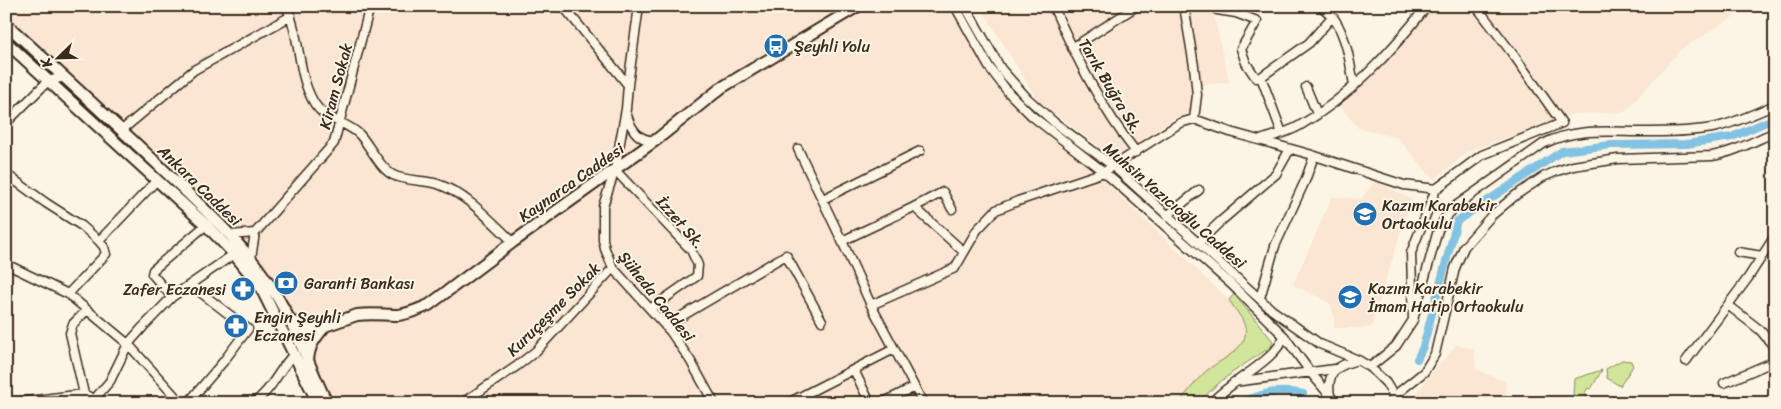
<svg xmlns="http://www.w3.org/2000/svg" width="1781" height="409" font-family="Sriracha,sans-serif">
<rect width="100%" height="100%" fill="#fcf5e5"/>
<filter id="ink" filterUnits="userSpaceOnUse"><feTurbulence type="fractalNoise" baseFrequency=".02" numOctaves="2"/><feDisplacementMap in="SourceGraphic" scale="10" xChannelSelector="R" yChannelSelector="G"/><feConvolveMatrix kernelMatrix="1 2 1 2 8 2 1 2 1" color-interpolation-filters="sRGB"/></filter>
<g filter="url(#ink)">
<path fill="#fae6d2" d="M6,6H851L862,11L872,6H949L994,86L1019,111L1092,169L1229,300L1243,321L1245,336L1239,349L1205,373L1179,403H330L258,260L232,230L6,20Z
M980,6H1212L1229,82L1201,85L1199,113L1174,118L1116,159L1038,101Z
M1420,6H1751L1680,50L1625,112L1574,114L1563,117L1467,152L1434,180L1398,138L1358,128L1332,96L1367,67L1401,31Z
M1375,181L1411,199L1371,328H1334V317L1330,303L1293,285L1332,197L1361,199Z
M1456,345L1474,349L1476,369L1505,382L1507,403H1413L1415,395L1424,383Z"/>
<path fill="#d1e69b" stroke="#86885c" d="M1234,294L1273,341L1271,347C1245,364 1219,379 1199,403H1179C1187,393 1195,382 1204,373C1220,358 1257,348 1242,319C1238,313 1233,306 1229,300Z
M1622,360L1631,361L1633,366L1620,386L1607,378L1606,369Z
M1602,370L1591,389L1588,388L1584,394L1587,396L1582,402L1573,395L1574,379Z"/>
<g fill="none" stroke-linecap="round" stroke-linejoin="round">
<path stroke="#82c2e3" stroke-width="8" d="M1417,359L1423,347L1457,221L1562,151L1611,145L1686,144L1732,137L1775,118
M1238,403C1263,394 1276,388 1303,394"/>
<defs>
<path id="minor" d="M286,6C301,37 297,73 313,101C324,121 344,120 359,134C369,144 380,169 393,175C404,181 425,180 438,184C468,195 490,220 513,242
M563,6L628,85
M639,6L628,85L626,109L615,170L603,206V240L605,249L613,268L670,331L690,360L714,403
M955,6L989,67L1008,92L1032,116L1104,172L1231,284L1284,336L1311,373L1336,403
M965,6L1001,69L1027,98L1055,123L1113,166L1272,310L1320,344L1358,360L1370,367L1386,383L1398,403
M1053,6C1076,57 1101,108 1136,152
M1184,6L1194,66L1197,95L1194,119
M1321,6C1325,10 1332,15 1335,20C1347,39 1350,63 1354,85
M1217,10L1236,13L1257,21L1241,49L1246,63L1256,78L1261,77
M1072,48L1137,6
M1306,87L1317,114
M627,115C631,129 639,142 656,140
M6,123L48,81L64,77
M122,130L194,70L291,16
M1282,133L1261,77L1309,43L1332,17
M1260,140C1272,136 1287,133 1299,126C1350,97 1391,52 1427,6
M798,149L842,241
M615,170L691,250L698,265L697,276L650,309
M6,174L46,203L82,226L99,241
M1436,189L1482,155L1562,123L1515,57L1476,6
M823,199L920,151
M914,207L943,192L952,209
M1168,215L1199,190
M255,233L334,143L370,6
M230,235L255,233
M1199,242L1221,221L1276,174L1290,149
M1738,252L1762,256
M251,258L255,233
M6,264L68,294L128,344L181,403
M68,294L106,254L104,247L99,241L157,180
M172,297L152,274L153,270L206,225
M1260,298L1275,246L1305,181L1314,156
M871,305L842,241L914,207L964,252
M1728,305L1760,330L1775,348
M665,326L786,255L822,321
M1686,361L1748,278L1775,236
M1370,367L1396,346L1413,320L1438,230L1445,218L1457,205L1543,144C1579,126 1614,133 1653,132C1674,132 1697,131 1717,127C1737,122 1756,113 1775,105
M854,370L870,403
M1234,382L1335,369
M1724,383L1775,361
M84,394L70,333L73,324L87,310
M1330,396C1326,372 1337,365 1358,360
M11,403L84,394L102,403
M91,403L110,381L128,344L143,327L172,297L234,254
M188,403L223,362L248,329L191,285
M253,403C271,392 279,369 294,354
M462,403L517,366L536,351L613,268
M788,403L894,349
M882,403L914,387
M923,403L871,305L955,268L977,230L996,210L1018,201L1104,172L1180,123L1194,119L1230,132L1309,154L1404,185L1436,189L1411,253L1413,320
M1211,403C1229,382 1277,360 1284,336
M1391,403L1394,396L1424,372L1435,354L1455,268L1464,247L1491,216L1516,195L1543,177L1557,171L1573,166L1618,159L1712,156C1735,152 1754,141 1775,132"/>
<path id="major" d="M6,24C62,75 118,126 172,178C206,211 241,242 267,281C293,318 307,362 327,403
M6,42L206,225L234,254L260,286L318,403
M290,322L319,325
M287,339L357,315C371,313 384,315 398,315C409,314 419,309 429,305L513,242L656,140L721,88L858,6
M308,361C309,345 315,338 325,326"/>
</defs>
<use href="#minor" stroke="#3b2a1e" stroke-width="11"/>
<use href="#major" stroke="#3b2a1e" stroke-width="14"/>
<use href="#minor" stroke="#fcf5e5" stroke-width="8"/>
<use href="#major" stroke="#fcf5e5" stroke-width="10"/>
</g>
</g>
<defs>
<symbol id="bus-disc" viewBox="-11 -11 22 22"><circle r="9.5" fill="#1f6fb2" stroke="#fcf5e5"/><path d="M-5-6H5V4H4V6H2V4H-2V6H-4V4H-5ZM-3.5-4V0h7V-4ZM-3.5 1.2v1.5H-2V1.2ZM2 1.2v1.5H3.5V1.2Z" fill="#fff"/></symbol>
<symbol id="school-disc" viewBox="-11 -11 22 22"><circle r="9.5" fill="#1f6fb2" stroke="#fcf5e5"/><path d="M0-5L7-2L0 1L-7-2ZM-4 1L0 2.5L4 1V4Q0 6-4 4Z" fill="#fff"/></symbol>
<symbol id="bank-disc" viewBox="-11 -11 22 22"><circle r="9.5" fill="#1f6fb2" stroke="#fcf5e5"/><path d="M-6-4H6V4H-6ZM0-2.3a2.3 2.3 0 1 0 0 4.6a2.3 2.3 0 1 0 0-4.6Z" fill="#fff"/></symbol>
<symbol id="pharmacy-disc" viewBox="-11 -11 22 22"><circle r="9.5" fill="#1f6fb2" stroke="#fcf5e5"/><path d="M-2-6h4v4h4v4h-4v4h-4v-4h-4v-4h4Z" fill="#fff"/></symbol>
</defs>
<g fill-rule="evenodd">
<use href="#bus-disc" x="762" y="32" width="28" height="28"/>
<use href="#school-disc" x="1351" y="200" width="28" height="28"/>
<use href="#bank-disc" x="272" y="269" width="28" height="28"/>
<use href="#pharmacy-disc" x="229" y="275" width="28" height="28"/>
<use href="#school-disc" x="1336" y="283" width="28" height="28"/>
<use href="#pharmacy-disc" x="222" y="312" width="28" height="28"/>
</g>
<g text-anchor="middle" stroke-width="4" stroke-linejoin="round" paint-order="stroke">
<g font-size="16" fill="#3b2a1e" stroke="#fcf5e5" text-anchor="start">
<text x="794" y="52">Şeyhli Yolu</text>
<text x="1382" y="211">Kazım Karabekir<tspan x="1382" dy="18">Ortaokulu</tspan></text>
<text x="304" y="289">Garanti Bankası</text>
<text x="1368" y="294">Kazım Karabekir<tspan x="1368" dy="18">İmam Hatip Ortaokulu</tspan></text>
<text x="226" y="295" text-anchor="end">Zafer Eczanesi</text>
<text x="254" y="323">Engin Şeyhli<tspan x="254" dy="18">Eczanesi</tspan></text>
</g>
<g font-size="16" fill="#3b2a1e" stroke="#fcf5e5">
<text transform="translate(335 86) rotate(-75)" y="6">Kiram Sokak</text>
<text transform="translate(1111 86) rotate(59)" y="6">Tarık Buğra Sk.</text>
<text transform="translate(571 182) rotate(-35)" y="6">Kaynarca Caddesi</text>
<text transform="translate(200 185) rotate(44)" y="6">Ankara Caddesi</text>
<text transform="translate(1175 205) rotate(41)" y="6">Muhsin Yazıcıoğlu Caddesi</text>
<text transform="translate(681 222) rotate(49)" y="6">İzzet Sk.</text>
<text transform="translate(657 296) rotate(51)" y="6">Şüheda Caddesi</text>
<text transform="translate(553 309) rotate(-45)" y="6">Kuruçeşme Sokak</text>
</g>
</g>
<rect width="1781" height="409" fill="none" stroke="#fcf5e5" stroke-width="25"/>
<rect x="12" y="12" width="1756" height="384" fill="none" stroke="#3b2a1e" stroke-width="2" filter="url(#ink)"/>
<g transform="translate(58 58) rotate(247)" stroke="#fcf5e5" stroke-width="4" paint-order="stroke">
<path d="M0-4L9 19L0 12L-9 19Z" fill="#3b2a1e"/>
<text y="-8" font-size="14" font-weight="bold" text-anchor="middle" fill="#3b2a1e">K</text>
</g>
</svg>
